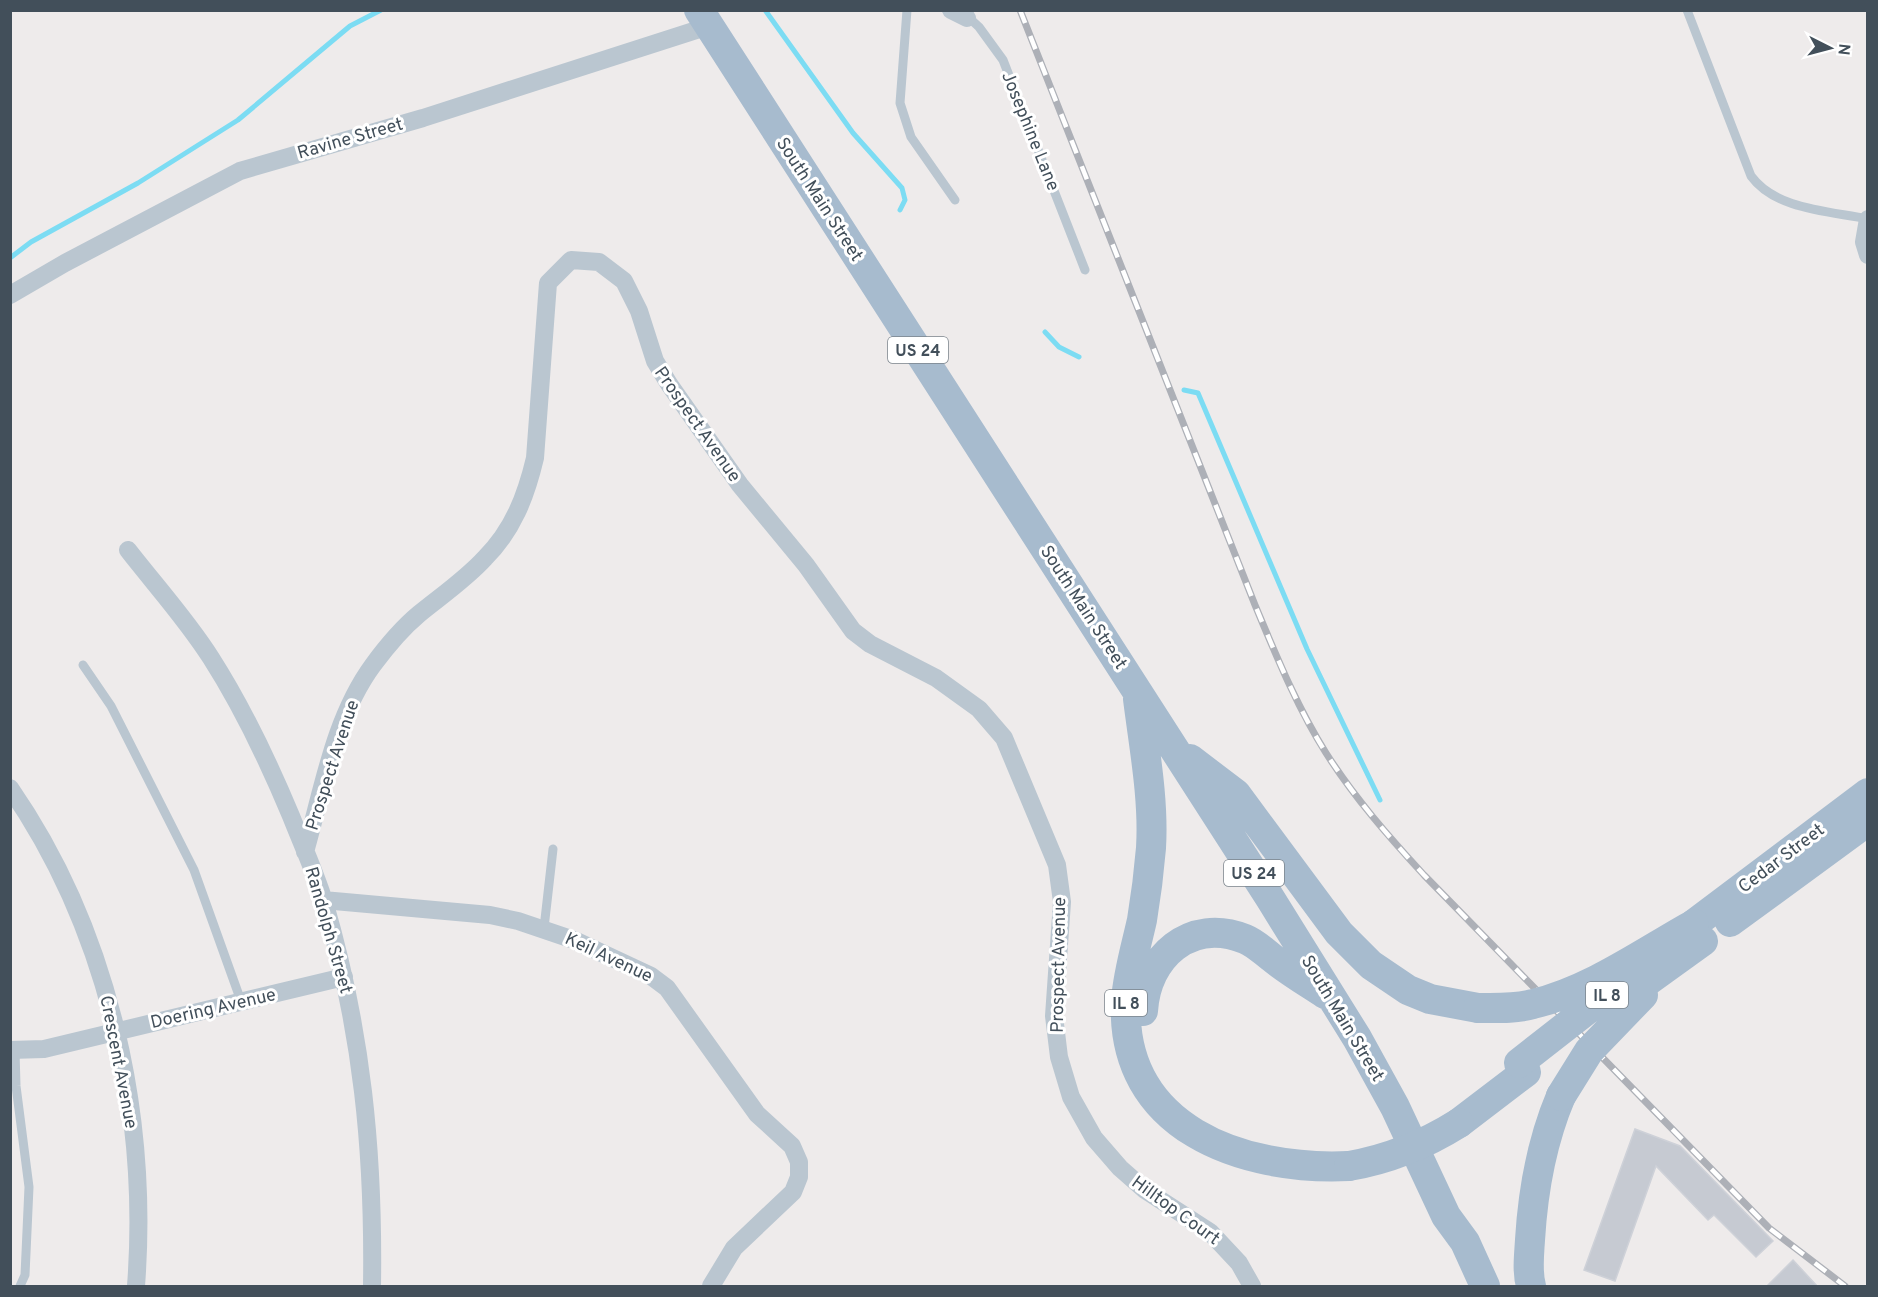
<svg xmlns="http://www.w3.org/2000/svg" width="1878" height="1297" font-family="Overpass,sans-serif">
<rect width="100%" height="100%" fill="#eeebeb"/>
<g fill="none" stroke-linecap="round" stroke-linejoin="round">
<path stroke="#7cdcf3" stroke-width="5" d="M765,10L853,133L902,188L905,200L900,210
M10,258L31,242L138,183L238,120L350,26L381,10
M1045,332L1059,347L1079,357
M1184,390L1198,393L1307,649L1380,800"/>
</g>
<path fill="#c6cad2" stroke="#ced1d8" stroke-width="1.5" d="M1635,1129L1680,1146L1773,1241L1756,1257L1714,1215L1708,1220L1656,1166L1615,1281L1584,1270Z
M1793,1260L1818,1287H1766Z"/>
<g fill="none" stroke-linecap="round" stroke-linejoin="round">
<path stroke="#bac6d0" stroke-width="9" d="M907,10L900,103L911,137L955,200
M1687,10L1751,176C1776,210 1829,211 1868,219
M966,15L979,27L1003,60L1085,270
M83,665L111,706L194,870L241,1001
M544,928L553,849
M15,1051L16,1086L29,1187L25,1275L20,1286"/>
<path stroke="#bac6d0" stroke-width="18" d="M951,10L967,18
M1868,219L1864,242L1868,255
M10,295L65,263L240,171L423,118L709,26
M128,550C156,586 187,620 211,658C243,708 268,761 291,816C302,844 315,872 324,901C362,1031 374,1151 372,1286
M10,788C109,931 149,1115 136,1286
M305,852C323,789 334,718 373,665C387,646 401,629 419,614C441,596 466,579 485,558C513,530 526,496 535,458L548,283L571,260L599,262L624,281L639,311L655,361L669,384L740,485L806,565L853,631L870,644L936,678L979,709L1004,738L1057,865L1062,902L1054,1016L1059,1057L1071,1097L1094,1138L1120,1168L1145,1190L1210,1232L1239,1263L1252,1286
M323,900L490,915L518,921L574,940L651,976L667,988L757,1114L792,1146L799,1162V1177L793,1192L734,1248L711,1286
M10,1050L44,1049L344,977"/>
<path stroke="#a7bbce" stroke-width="30" d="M699,10L1270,898L1357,1038L1395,1107L1446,1216L1465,1242L1485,1286
M1138,699C1144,747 1154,799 1151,848C1149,872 1146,896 1142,920C1136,947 1128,973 1126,1000C1119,1129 1243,1171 1349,1166
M1190,759L1236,794L1339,933L1371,965L1408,990L1430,999L1478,1008
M1730,922L1868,821
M1694,924L1868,793
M1143,1011C1146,957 1190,917 1245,939C1255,943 1263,951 1271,957C1288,971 1307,982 1325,994
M1459,1123L1526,1072
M1531,1286C1527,1272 1529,1256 1530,1240C1533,1190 1541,1143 1561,1096"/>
<defs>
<path id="rail" d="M1020,10L1255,605C1276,655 1297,707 1326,753C1354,797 1388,836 1424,875L1769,1228L1845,1286"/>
</defs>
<use href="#rail" stroke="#adb0b7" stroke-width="7"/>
<use href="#rail" stroke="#fff" stroke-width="4.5" stroke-dasharray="14" stroke-linecap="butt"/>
<path stroke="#a7bbce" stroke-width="30" d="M1617,1003L1703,941
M1478,1008C1496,1008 1515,1009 1533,1004C1591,990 1642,953 1694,924
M1519,1063L1629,977
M1561,1096L1589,1051L1643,995
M1349,1166C1390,1159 1424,1145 1459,1123"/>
</g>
<g text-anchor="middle" stroke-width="6" stroke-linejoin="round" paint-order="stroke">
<g fill="#fff" stroke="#7b848c" stroke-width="1.5">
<rect x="888" y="337" width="60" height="26" rx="4.5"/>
<rect x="1224" y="860" width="60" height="26" rx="4.5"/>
<rect x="1586" y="982" width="42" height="26" rx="4.5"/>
<rect x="1105" y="990" width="42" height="26" rx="4.5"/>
</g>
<g font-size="16" font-weight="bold" fill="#424f5a">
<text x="918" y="356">US 24</text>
<text x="1254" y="879">US 24</text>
<text x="1607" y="1001">IL 8</text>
<text x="1126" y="1009">IL 8</text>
</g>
<g font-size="18" fill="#424f5a" stroke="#fff">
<text transform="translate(1031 131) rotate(68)" y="6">Josephine Lane</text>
<text transform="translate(350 138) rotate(-16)" y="6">Ravine Street</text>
<text transform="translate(820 199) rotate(57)" y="6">South Main Street</text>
<text transform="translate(698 424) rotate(55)" y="6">Prospect Avenue</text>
<text transform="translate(1084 607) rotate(57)" y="6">South Main Street</text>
<text transform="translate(332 765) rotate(-72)" y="6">Prospect Avenue</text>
<text transform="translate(1781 858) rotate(-37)" y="6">Cedar Street</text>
<text transform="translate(329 930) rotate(74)" y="6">Randolph Street</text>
<text transform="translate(609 957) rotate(25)" y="6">Keil Avenue</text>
<text transform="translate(1058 965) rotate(-89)" y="6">Prospect Avenue</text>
<text transform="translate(213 1008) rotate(-13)" y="6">Doering Avenue</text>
<text transform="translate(1343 1018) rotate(59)" y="6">South Main Street</text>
<text transform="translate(119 1062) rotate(79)" y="6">Crescent Avenue</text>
<text transform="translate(1176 1210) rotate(36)" y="6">Hilltop Court</text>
</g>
</g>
<rect width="1878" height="1297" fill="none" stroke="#424f5a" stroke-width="24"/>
<g transform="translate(1830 48) rotate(96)" stroke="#ffffff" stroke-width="4.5" paint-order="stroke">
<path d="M0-4.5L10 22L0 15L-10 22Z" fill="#424f5a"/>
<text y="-9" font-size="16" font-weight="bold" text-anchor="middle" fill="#424f5a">N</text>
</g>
</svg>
